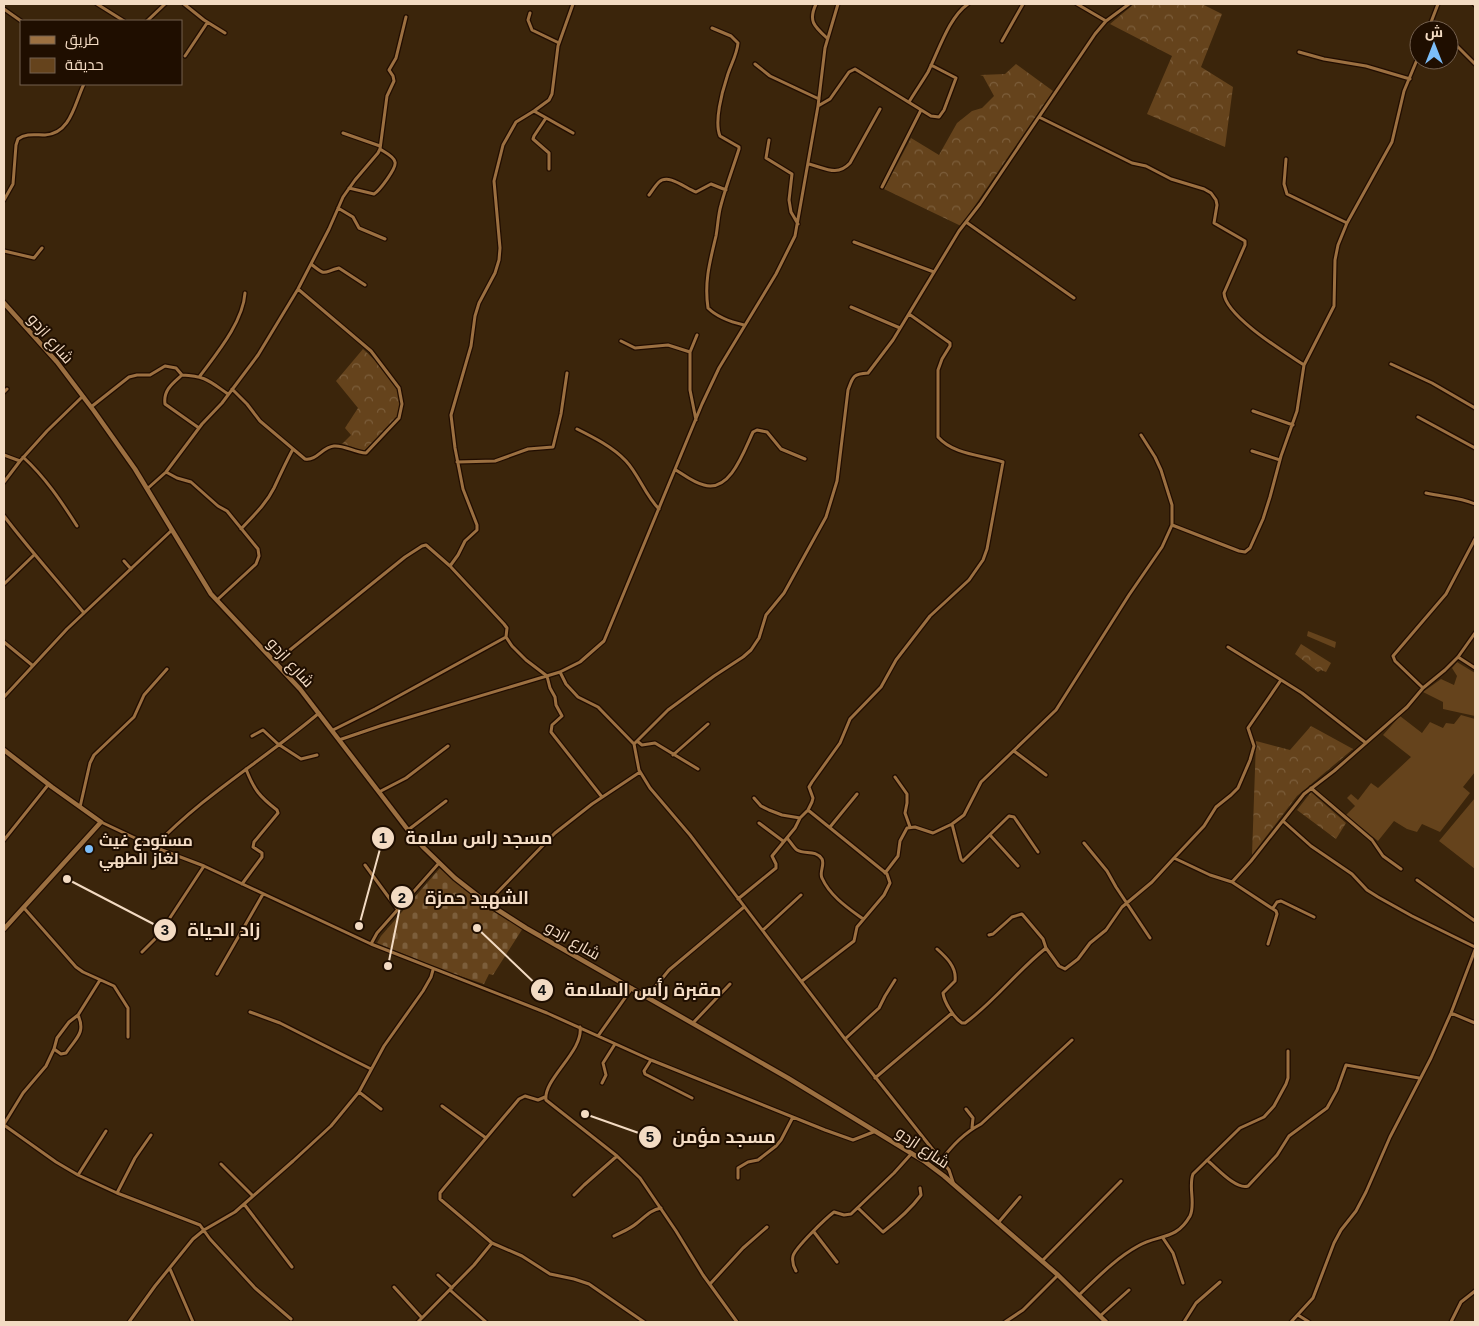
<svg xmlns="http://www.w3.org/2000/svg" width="1479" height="1326" font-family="Arial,Cairo,sans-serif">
<defs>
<pattern id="forest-crowns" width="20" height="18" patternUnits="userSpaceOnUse" patternTransform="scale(1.25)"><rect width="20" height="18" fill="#65431c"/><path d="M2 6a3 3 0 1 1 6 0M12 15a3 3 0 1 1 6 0" fill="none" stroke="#7c5e3b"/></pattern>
<pattern id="cemetery-stones" width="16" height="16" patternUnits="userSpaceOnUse" patternTransform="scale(1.25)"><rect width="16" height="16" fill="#65431c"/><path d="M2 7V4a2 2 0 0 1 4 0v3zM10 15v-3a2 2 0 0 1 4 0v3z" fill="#7c5e3b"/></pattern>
</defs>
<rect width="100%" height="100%" fill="#3b250b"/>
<path fill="#65431c" d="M1308,631L1336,642L1335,648L1307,636Z
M1457,662L1475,673V716L1443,709V702L1423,692L1441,679L1454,685L1457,676L1452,668Z
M1461,715L1475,719V772L1463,787L1470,793L1440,832L1422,824L1417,832L1407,829L1394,821L1378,841L1346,815L1355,806L1347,798L1351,794L1358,800L1371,783L1378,788L1411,757L1383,735L1400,716L1422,733L1430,722L1443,728L1446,723L1454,724Z
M1475,798V869L1439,841Z"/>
<path fill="url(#forest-crowns)" d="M1134,4H1202L1222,14L1201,67L1233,87L1225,147L1147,114L1172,56L1110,24Z
M1016,64L1053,91L961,226L884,189L911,138L939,155L957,123L972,111L982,108L994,96L983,76L980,75L1005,74Z
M363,349C381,366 410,391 397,418C393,426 371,444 364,451L342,444L351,435L345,428L358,408L336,381Z
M1301,644L1331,663L1326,672L1321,670L1318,672L1295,654Z
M1311,726L1353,749L1297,796L1252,855L1256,741L1290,750Z
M1311,792L1346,823L1336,839L1297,810Z"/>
<path fill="url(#cemetery-stones)" d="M440,868L486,907L523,928L493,975L489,974L484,984L448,972L377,943L381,936Z"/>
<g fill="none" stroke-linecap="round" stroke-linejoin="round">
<defs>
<path id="minor" d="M97,4L124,21
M184,4L204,20L225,33
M816,4C808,21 814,26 827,38
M1077,4L1106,21
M1474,4L1475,5
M4,9L21,21
M530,13L528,20L532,30L559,43
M147,21L165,4
M1430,23L1440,30
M712,28L731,36L738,43C737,55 730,66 727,77C722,92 714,122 720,136L739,147V149C733,168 726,186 721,205C718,215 718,225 716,236C710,261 704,282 708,308C718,318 731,322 744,325
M1428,30L1438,4
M1449,38L1475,64
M1002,41L1023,4
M1299,52L1324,59L1366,66L1410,79
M185,56L207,23
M755,64L770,76L819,99
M909,102C915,92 922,82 928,72C939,50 949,17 968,4
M818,106L830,99L849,72L855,69L931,116L939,117L944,110L956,78L931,65
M534,111L573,133
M1039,117L1132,163L1146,166L1171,179L1204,189L1211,193L1216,200L1217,205L1214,223L1245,241V245L1224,293C1225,316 1286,353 1304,365
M546,118L534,136L533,139L549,153V169
M343,133L380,146
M769,140L766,158L792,174L789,200L791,212L798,224
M1286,159L1284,184L1287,194L1347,223
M809,164C825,168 837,177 850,163L880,109
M882,187L921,110
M349,188L374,194C379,191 397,168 395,162C394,156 384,152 380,149
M649,195C652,191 655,186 659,182C669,173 686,189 696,192L711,184L726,190
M4,200L13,184L16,145L18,139C26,133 35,135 45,135C71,134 75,102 84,84
M338,208L353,217L359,228L385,239
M966,222L1074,298
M854,242L934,272
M4,251L34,258L42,248
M311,264C327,277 322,272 339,268L365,285
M851,307L900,328
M621,341L635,348L668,345L690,352
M1391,364L1432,383L1475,408
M200,376C217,353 243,322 245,293
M232,389L247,404L260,421L305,459C317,461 322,447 334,446C345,445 355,453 366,453L399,418L402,404L399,388L371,351L298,289
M4,392L7,389
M91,407L129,377L137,375H150L165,366L176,368L182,375
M1253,411L1293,425
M1418,417L1475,448
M696,420L690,390V352L697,335
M199,428L165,404C163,390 173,383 182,375C206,376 209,381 228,394
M577,429C593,437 613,447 626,461C639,475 645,495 659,509
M1252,451L1280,460
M4,455L20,461L47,431L83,396
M23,457C45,477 61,501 77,526
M457,462L495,461L528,449L553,447L561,414L567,373
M676,470C684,475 694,483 704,485C730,493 744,451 753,432L757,430L767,432L781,449L805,459
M166,472L177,478L191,482L218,506L227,511L258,549L259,556L256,564L217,600
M4,482L20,461
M147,489L166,472L202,424L222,403L258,355L298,289L329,229L343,197L355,180L378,153L380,149L387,96L394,81L393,76L389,70L396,58L406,17
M1426,493C1443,497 1459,497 1475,504
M4,516C29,549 57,580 84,613
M1172,525L1239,551L1245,552L1250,548L1263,519L1270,497L1281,456L1297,411L1304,365L1334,306L1335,260L1338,245L1347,223L1392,142L1404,91L1419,55
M241,529C253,516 266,504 274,488C280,475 286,462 293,449
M124,561L131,569
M450,566L458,555L465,541L477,530V525L463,489L455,448L451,415L471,346L475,316L479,303L495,273L499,260L500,248L494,181L503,145L516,122L534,111L549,100L552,94L558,46L573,4
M4,584L34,555
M4,642L32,665
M1228,647L1302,693L1366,743
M1458,657L1475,668
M275,662L405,557L422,546L426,545L450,566L504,624L507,628L506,637L512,646L526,660L547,676L550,688L555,697L556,705L562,716L552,725L551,732L602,797
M560,672L566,684L578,697L598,707L634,744L639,770L650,788L690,835L845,1039L949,1170L954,1185
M1423,688L1395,661L1393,656L1446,594L1475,539
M4,697L67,629L172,530
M333,730L375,709L506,637
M252,736L263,730L278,744L301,759L317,755
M339,740L380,726L560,672L580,662L604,641L702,404L719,368L776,274L795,236L818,106L825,48L838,4
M637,741L642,745L655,743L698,769
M634,744L668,710L714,676L743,657L751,650L759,638L766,615L784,593L826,517L837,481L848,390C853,376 853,374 868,373L893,340L959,231L980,204L1095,34L1106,21L1129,4
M1014,751L1046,775
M673,755L708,724
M895,777L907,794V803L905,813L910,827
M1311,788L1372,840L1383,856L1401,869
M379,792L406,778L448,746
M754,798L761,806L769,810L782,815L800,818L808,810L812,802L813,798L809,787L812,782L840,743L850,719L881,687L896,660L930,616L969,580L983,560L987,549L1003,462C982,455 954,455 938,437V370L942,359L950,346V343L909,314
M80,807L90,763L94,755L134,717L144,695L167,669
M1283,821L1311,846L1352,874L1367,890L1378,897L1412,916L1475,947
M101,822L154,847L204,866L371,944L547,1013L651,1060L825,1130L853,1140L876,1131
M759,823L783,841
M952,824L961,859L963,861L1009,816L1014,817L1038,852
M830,827L857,794
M408,830L446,801
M990,835L1018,866
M787,838C790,841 793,847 797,850C805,855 815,849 822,859C825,865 819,872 822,878C830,896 848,908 863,919
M4,840L48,785
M1084,843L1107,871L1116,887L1150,938
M154,847C203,795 265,759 319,713
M1174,858L1204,826L1216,807L1231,795L1238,788L1250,760L1254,746L1248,728L1281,680
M365,865L398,910
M885,873L898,856L900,841L907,828L915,827L933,833L952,824L964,815L981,782L1056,710L1129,595L1162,547L1172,525V505L1161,470L1155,457L1141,435
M1417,880L1475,921
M1232,882L1276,911L1277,914L1268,944
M242,884L262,857V853L253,847L254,842L278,813L277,810C260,797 254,790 246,769
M738,899L776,868V864L772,856L795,828L800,818
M487,903L555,833L592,804L640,772
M24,908L76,967L83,972L114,986L128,1008V1037
M1273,908L1277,902L1281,901L1314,917
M763,930L801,895
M989,935L993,934L1012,917L1022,914L1043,939L1046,948
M371,944L377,933L439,863
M937,949C946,957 957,967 955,981L943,993C944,1002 954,1018 962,1023H965C995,1001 1017,971 1046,948L1059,966L1065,969L1078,959L1090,943L1106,930L1122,907L1152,882L1174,858L1210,875L1232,882L1251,861L1304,794L1334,771L1407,707L1423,688L1445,670L1458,657L1475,633
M142,952L158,936L204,866
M217,974L263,894
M802,981L854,941L857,927L884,895L890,883L887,874L808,810
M647,997L669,970L744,907
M250,1012L280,1023L371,1069
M1451,1013L1475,1023
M693,1023L730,984
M580,1027C584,1051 543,1079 546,1100L617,1156L640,1178L676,1231L703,1275L737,1322
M598,1036L632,988
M845,1039L879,1008L885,996L895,980
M54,1049L61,1054L66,1053C76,1038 86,1033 78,1015
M651,1060L644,1071L645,1074L692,1098
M875,1078L952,1013
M602,1083L606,1075L603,1063L615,1044
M359,1092L381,1109
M545,1097L538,1100L525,1096L519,1099L444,1188L440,1193V1199L492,1243L522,1256L550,1274L574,1279L589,1284L644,1322
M442,1106L486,1138
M966,1109L973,1118L972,1128
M4,1124L23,1093L46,1066L54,1049L57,1038L69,1022L78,1015L100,980
M4,1125L56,1162L78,1175L117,1193L200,1225L210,1239L255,1288L291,1319
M941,1160C953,1145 964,1133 981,1124L1072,1040
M1207,1160C1217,1168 1236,1190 1248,1186L1277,1155L1289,1136L1327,1108L1337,1090L1346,1065L1419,1078
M221,1164L253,1196
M78,1175L106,1131
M738,1178V1168L748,1162L758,1160L776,1146L781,1140L793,1117
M117,1193L135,1158L151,1135
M574,1195L584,1185L617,1156
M244,1204L292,1267
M858,1208L883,1232C897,1221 910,1210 921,1195L920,1188
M998,1223L1020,1197
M814,1232L837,1262
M614,1236C622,1232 630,1229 637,1223C645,1217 650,1210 661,1208
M1163,1238L1173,1253L1183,1283
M1042,1261L1121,1181
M170,1269L193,1322
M796,1271C793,1266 792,1261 793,1256C795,1248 826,1218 834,1212L844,1215L851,1214L894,1173L912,1153
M438,1275L452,1288
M710,1284L743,1248L767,1227
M394,1287L422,1318
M450,1290L486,1322
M1079,1295C1097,1278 1116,1258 1138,1246C1158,1234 1176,1241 1190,1216C1196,1204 1188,1187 1193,1174L1240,1128L1264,1117L1274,1106L1286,1084L1288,1078V1051
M1298,1315L1309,1322
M1100,1316L1129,1290
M129,1322L155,1286L193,1239L204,1230L235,1212L293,1161L331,1126L359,1092L384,1046L423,991L431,977L433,970
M418,1322L474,1265L492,1243
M1005,1322L1023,1310L1058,1275
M1184,1322L1196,1303L1220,1282
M1291,1322L1313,1298L1334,1243L1341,1230L1356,1211L1366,1192L1390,1137L1431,1058L1451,1013L1475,950
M1451,1322L1461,1302L1475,1291"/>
<path id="tertiary" d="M4,303L57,362L94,411L135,469L211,594L300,689L408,830L424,848L455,878L487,903L526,928L788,1078L924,1161L944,1176L1058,1275L1106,1322
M4,750L52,787L101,822L4,929"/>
</defs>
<use href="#minor" stroke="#210d00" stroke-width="5.5"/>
<use href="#tertiary" stroke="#210d00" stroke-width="7"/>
<use href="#minor" stroke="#9c7041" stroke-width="3"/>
<use href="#tertiary" stroke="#9c7041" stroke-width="4.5"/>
</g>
<circle fill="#7cbef9" stroke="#1f0e00" stroke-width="2" cx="89" cy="849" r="5"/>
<g text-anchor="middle" stroke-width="4" stroke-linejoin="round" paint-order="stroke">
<g font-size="16" fill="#f3dbc3" stroke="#1f0e00">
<text transform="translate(51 338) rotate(49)" y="6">شارع ازدو</text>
<text transform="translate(291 662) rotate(48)" y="6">شارع ازدو</text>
<text transform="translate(573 940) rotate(30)" y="6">شارع ازدو</text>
<text transform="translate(923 1147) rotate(34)" y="6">شارع ازدو</text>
</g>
<g font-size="16" font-weight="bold" fill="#f3dbc3" stroke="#1f0e00" text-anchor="start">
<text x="99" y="846">مستودع غيث<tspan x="99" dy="18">لغاز الطهي</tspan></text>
</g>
</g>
<path fill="none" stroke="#f3dbc3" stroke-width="2" d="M359 926L383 838M388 966L402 897M67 879L165 930M477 928L542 990M585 1114L650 1137"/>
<g fill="#f3dbc3" stroke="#1f0e00" stroke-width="2">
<circle cx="359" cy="926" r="5"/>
<circle cx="388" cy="966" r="5"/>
<circle cx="67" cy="879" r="5"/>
<circle cx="477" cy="928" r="5"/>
<circle cx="585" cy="1114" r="5"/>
<circle cx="383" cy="838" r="12"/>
<circle cx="402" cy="897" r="12"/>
<circle cx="165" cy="930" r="12"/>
<circle cx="542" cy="990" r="12"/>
<circle cx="650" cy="1137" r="12"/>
</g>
<g font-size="15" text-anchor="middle" font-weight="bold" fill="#111">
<text x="383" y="843">1</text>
<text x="402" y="903">2</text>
<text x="165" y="935">3</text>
<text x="542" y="995">4</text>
<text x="650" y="1142">5</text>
</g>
<g font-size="18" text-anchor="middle" font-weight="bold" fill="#f3dbc3" stroke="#1f0e00" stroke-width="4" stroke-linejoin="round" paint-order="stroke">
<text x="479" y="844">مسجد راس سلامة</text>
<text x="477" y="904">الشهيد حمزة</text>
<text x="224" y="936">زاد الحياة</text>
<text x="643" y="996">مقبرة رأس السلامة</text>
<text x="724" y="1143">مسجد مؤمن</text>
</g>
<rect width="1479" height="1326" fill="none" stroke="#f3dbc3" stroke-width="10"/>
<rect x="20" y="20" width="162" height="65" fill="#1f0e00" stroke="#74604e"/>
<rect x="30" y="36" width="25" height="8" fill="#9c7041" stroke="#74604e"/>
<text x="65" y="45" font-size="15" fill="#f3dbc3">طريق</text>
<rect x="30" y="58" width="25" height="15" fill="#65431c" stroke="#74604e"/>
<text x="65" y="70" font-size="15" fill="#f3dbc3">حديقة</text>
<g transform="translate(1434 45)"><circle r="24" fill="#1f0e00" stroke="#74604e"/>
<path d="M0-4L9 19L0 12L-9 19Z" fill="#7cbef9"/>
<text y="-8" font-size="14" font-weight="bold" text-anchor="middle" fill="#f3dbc3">ش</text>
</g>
</svg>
